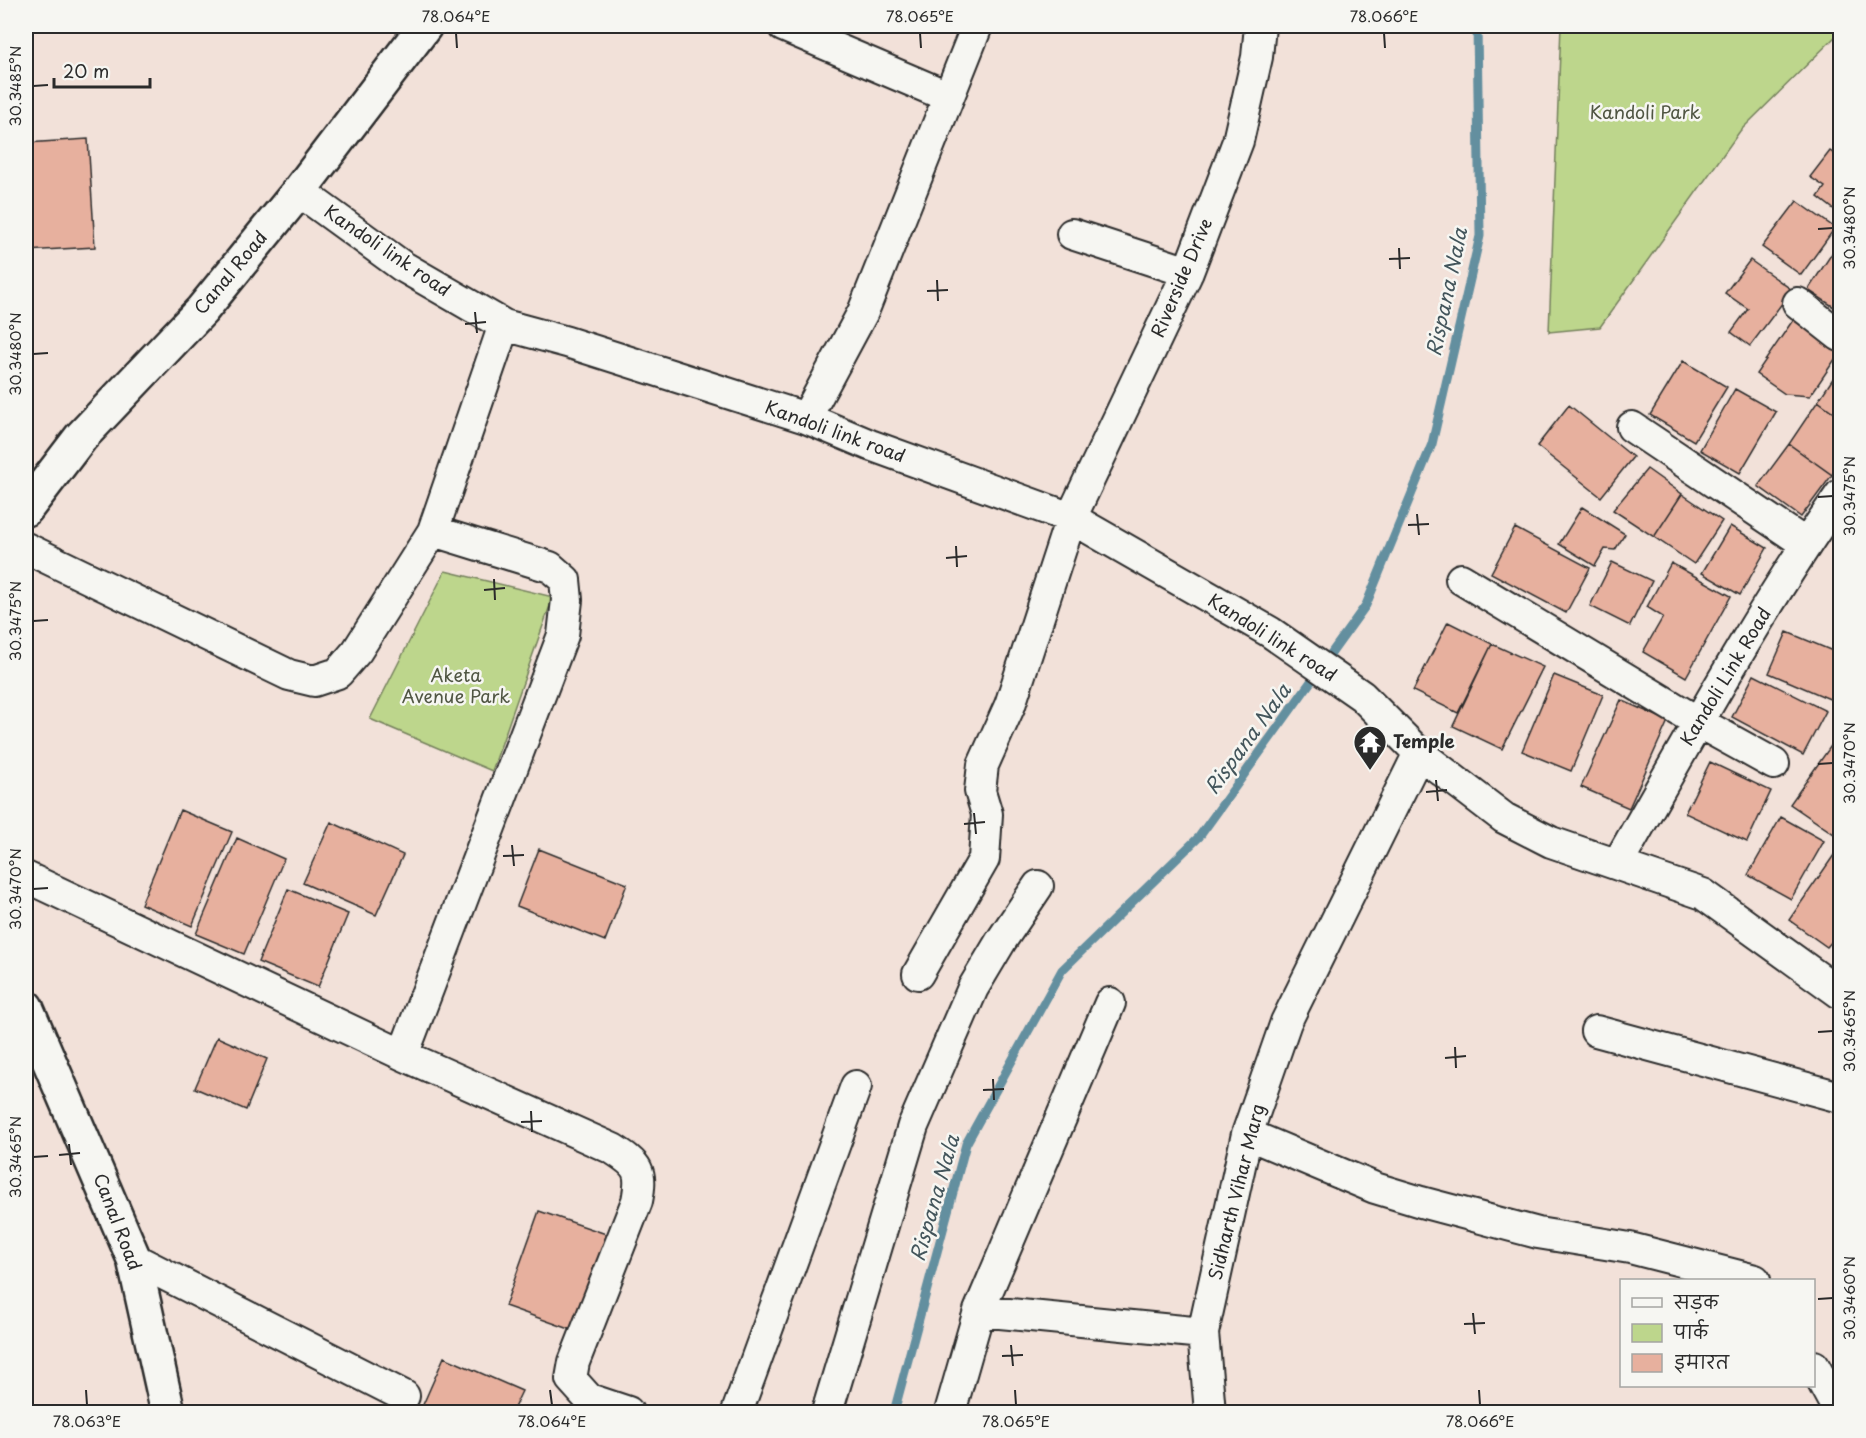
<svg xmlns="http://www.w3.org/2000/svg" width="1866" height="1438" font-family="'Playpen Sans','Playpen Sans Deva',sans-serif">
	<style>
		.green { fill: #bdd68c; stroke: #74805c; stroke-width: 1.5 }
		.lines { fill: none; stroke-linecap: round; stroke-linejoin: round }
		.stream { stroke: #648f9f; stroke-width: 9 }
		.building { fill: #e7b09e; stroke: #2b2b2b; stroke-width: 1.5 }
		.street-casing { stroke: #2b2b2b; stroke-width: 34 }
		.secondary-casing { stroke: #2b2b2b; stroke-width: 38 }
		.street { stroke: #f6f6f2; stroke-width: 30 }
		.secondary { stroke: #f6f6f2; stroke-width: 33 }
		.ticks { fill: none; stroke: #2b2b2b; stroke-width: 2 }
		.labels { text-anchor: middle; stroke-width: 5; stroke-linejoin: round; paint-order: stroke }
		.park-label { font-size: 18px; fill: #505643; stroke: #f6f6f2 }
		.street-label { font-size: 18px; fill: #2b2b2b; stroke: #f6f6f2 }
		.poi-label { font-size: 18px; font-weight: bold; fill: #2b2b2b; stroke: #f6f6f2; text-anchor: start }
		.water-label { font-size: 20px; font-style: italic; fill: #43555b; stroke: #f6f6f2 }
		.neatline { fill: none; stroke: #2b2b2b; stroke-width: 2 }
		.ticks-label { font-size: 15px; text-anchor: middle; fill: #2b2b2b }
	</style>
	<rect width="100%" height="100%" fill="#f2e1d9"/>
	<filter id="ink" filterUnits="userSpaceOnUse"><feTurbulence type="fractalNoise" baseFrequency=".0167" numOctaves="2"/><feDisplacementMap in="SourceGraphic" scale="12" xChannelSelector="R" yChannelSelector="G"/><feConvolveMatrix kernelMatrix="1 2 1 2 8 2 1 2 1" color-interpolation-filters="sRGB"/></filter>
	<g filter="url(#ink)">
		<path class="green" d="M1561 26H1840V32L1740 131 1600 327 1549 332Z
			M445 571 553 597 492 771 370 719Z"/>
		<g class="lines">
			<path class="stream" d="M894 1412 966 1144 1062 970 1199 837 1366 605 1432 444 1480 236 1477 26"/>
		</g>
		<path class="building" d="M88 139 95 247 26 251V143Z
			M1840 149V214L1818 197 1825 187 1810 177 1830 151 1836 155Z
			M1797 201 1835 228 1801 275 1762 247Z
			M1840 241V311L1808 290Z
			M1750 260 1792 290 1750 346 1731 332 1748 309 1725 293Z
			M1793 320 1840 352 1810 396 1785 394 1756 374Z
			M1683 361 1727 387 1694 441 1650 415Z
			M1840 368V417L1818 401Z
			M1735 389 1776 412 1740 473 1700 450Z
			M1818 401 1840 417V463L1832 475 1789 444Z
			M1569 405 1633 457 1601 497 1537 446Z
			M1789 444 1832 475 1801 517 1758 486Z
			M1647 469 1682 494 1654 537 1613 510Z
			M1682 494 1722 521 1694 564 1654 537Z
			M1582 507 1625 534 1615 550 1605 549 1595 566 1559 544Z
			M1730 526 1767 548 1740 595 1702 573Z
			M1515 528 1590 568 1566 613 1491 573Z
			M1612 562 1652 581 1630 626 1590 606Z
			M1671 563 1731 596 1686 677 1643 652 1663 617 1647 607Z
			M1448 622 1492 644 1458 713 1413 691Z
			M1787 632 1840 654V681L1832 700 1769 673Z
			M1492 644 1543 667 1502 749 1453 726Z
			M1554 675 1603 695 1571 771 1522 751Z
			M1754 675 1826 711 1803 755 1732 717Z
			M1621 700 1668 721 1629 808 1581 787Z
			M1840 733V838L1790 804Z
			M1710 762 1771 791 1747 842 1685 813Z
			M180 810 232 832 192 926 141 904Z
			M1781 817 1824 841 1791 899 1748 875Z
			M331 822 403 855 376 915 303 883Z
			M237 838 284 859 244 954 196 934Z
			M539 849 627 884 605 941 517 906Z
			M1834 855 1840 859V932L1827 947 1789 920Z
			M288 889 348 914 318 987 258 962Z
			M217 1037 267 1059 246 1110 195 1088Z
			M539 1211 612 1236 578 1332 505 1306Z
			M444 1357 522 1391 512 1412H435L422 1407Z"/>
		<g class="lines">
			<defs>
				<path id="street" d="M783 26 947 96
					M299 191 402 266 504 325 567 342 806 418 870 445 1071 518 1270 632 1362 696 1419 753 1504 818 1551 842 1703 894 1840 993
					M1072 234 1188 272
					M1798 303 1840 336
					M806 418 863 312 977 26
					M1632 427 1806 544
					M26 548 289 675 314 681 338 673 357 651 433 531 504 325
					M1461 579 1698 722 1774 764
					M1618 863C1689 739 1758 612 1840 495
					M26 877 403 1055 613 1149C638 1165 643 1170 637 1201L574 1362 571 1379 589 1399 628 1412
					M918 974 984 859 987 814 980 791 983 765 1010 705 1071 518 1188 272 1238 141 1257 57 1260 26
					M1596 1031 1840 1097
					M403 1055 563 635 567 600 565 580 550 567 433 531
					M1247 1134 1375 1188 1421 1202 1538 1233 1630 1248 1755 1280
					M134 1259 404 1396
					M979 1311 1203 1333
					M1814 1366 1839 1412
					M737 1412 856 1086
					M827 1412 913 1126 973 988 1001 941 1038 886
					M950 1412 979 1311 1110 1003
					M1210 1412 1203 1333 1247 1134 1286 1022 1419 753"/>
				<path id="secondary" d="M26 509 81 437 202 310 299 191 425 26
					M26 1007 134 1259 168 1412"/>
			</defs>
			<use href="#street" class="street-casing"/>
			<use href="#secondary" class="secondary-casing"/>
			<use href="#street" class="street"/>
			<use href="#secondary" class="secondary"/>
		</g>
	</g>
	<path class="ticks" d="M456 33 457 48M920 33 921 48M1384 33 1385 48M33 86 48 85M1818 229 1833 228M1399 248 1400 269M1389 259 1410 258M937 280 938 301M927 291 948 290M475 312 477 333M465 324 486 322M33 354 48 353M1818 497 1833 496M1417 514 1419 535M1408 525 1429 524M956 546 957 567M946 558 967 556M494 579 495 600M484 590 505 588M33 621 48 620M1818 764 1833 763M1436 780 1438 801M1426 792 1447 790M974 813 976 834M964 824 985 822M512 845 514 866M503 856 524 855M33 889 48 888M1818 1032 1833 1031M1455 1047 1456 1068M1445 1058 1466 1056M993 1079 994 1100M983 1090 1004 1089M531 1111 532 1132M521 1122 542 1121M69 1144 71 1165M59 1155 80 1153M33 1157 48 1156M1818 1299 1833 1298M1473 1313 1475 1334M1464 1324 1485 1323M1011 1345 1013 1366M1002 1356 1023 1355M86 1390 87 1405M550 1390 552 1405M1015 1390 1016 1405M1479 1390 1480 1405"/>
	<defs>
		<symbol id="temple-pin" viewBox="-11 -11 22 30"><path d="M0 17L-7.5 6A9.5 9.5 0 1 1 7.5 6Z" fill="#2b2b2b" stroke="#f6f6f2"/><path d="M0-6L5-2H3V0L6.5 2.5H4V6H1.5V3h-3V6H-4V2.5H-6.5L-3 0V-2H-5Z" fill="#fff"/></symbol>
	</defs>
	<g fill-rule="evenodd">
		<use href="#temple-pin" x="1351" y="723" width="38" height="52"/>
	</g>
	<g class="labels">
		<g class="park-label">
			<text x="1645" y="119">Kandoli Park</text>
			<text x="456" y="682">Aketa<tspan x="456" dy="21">Avenue Park</tspan></text>
		</g>
		<g class="street-label">
			<text transform="translate(387 251) rotate(34)" y="6">Kandoli link road</text>
			<text transform="translate(231 273) rotate(-50)" y="6">Canal Road</text>
			<text transform="translate(1182 278) rotate(-67)" y="6">Riverside Drive</text>
			<text transform="translate(835 432) rotate(20)" y="6">Kandoli link road</text>
			<text transform="translate(1272 638) rotate(32)" y="6">Kandoli link road</text>
			<text transform="translate(1726 677) rotate(-59)" y="6">Kandoli Link Road</text>
			<text transform="translate(1237 1192) rotate(-76)" y="6">Sidharth Vihar Marg</text>
			<text transform="translate(117 1222) rotate(69)" y="6">Canal Road</text>
		</g>
		<g class="poi-label">
			<text x="1393" y="748">Temple</text>
		</g>
		<g class="water-label">
			<text transform="translate(1447 292) rotate(-78)" y="7">Rispana Nala</text>
			<text transform="translate(1248 739) rotate(-54)" y="7">Rispana Nala</text>
			<text transform="translate(935 1198) rotate(-74)" y="7">Rispana Nala</text>
		</g>
	</g>
	<rect width="1866" height="1438" fill="none" stroke="#f6f6f2" stroke-width="66"/>
	<rect x="1620" y="1279" width="195" height="108" fill="#f6f6f2" stroke="#a5a5a2" stroke-width="1.5"/>
	<rect x="1632" y="1298" width="30" height="9" fill="#f6f6f2" stroke="#a5a5a2" stroke-width="1.5"/>
	<text x="1674" y="1309" font-size="18" fill="#2b2b2b">सड़क</text>
	<rect x="1632" y="1324" width="30" height="18" fill="#bdd68c" stroke="#a5a5a2" stroke-width="1.5"/>
	<text x="1674" y="1339" font-size="18" fill="#2b2b2b">पार्क</text>
	<rect x="1632" y="1354" width="30" height="18" fill="#e7b09e" stroke="#a5a5a2" stroke-width="1.5"/>
	<text x="1674" y="1369" font-size="18" fill="#2b2b2b">इमारत</text>
	<path d="M54 78v9h96v-9" fill="none" stroke="#2b2b2b" stroke-width="3"/>
	<text x="63" y="78" font-size="18" fill="#2b2b2b" stroke="#f6f6f2" stroke-width="4.5" paint-order="stroke">20 m</text>
	<rect x="33" y="33" width="1800" height="1372" class="neatline"/>
	<g class="ticks-label">
		<text x="456" y="22">78.064°E</text>
		<text x="920" y="22">78.065°E</text>
		<text x="1384" y="22">78.066°E</text>
		<text transform="translate(16 86) rotate(-90)" y="5">30.3485°N</text>
		<text transform="translate(1850 228) rotate(-90)" y="5">30.3480°N</text>
		<text transform="translate(16 354) rotate(-90)" y="5">30.3480°N</text>
		<text transform="translate(1850 496) rotate(-90)" y="5">30.3475°N</text>
		<text transform="translate(16 621) rotate(-90)" y="5">30.3475°N</text>
		<text transform="translate(1850 763) rotate(-90)" y="5">30.3470°N</text>
		<text transform="translate(16 889) rotate(-90)" y="5">30.3470°N</text>
		<text transform="translate(1850 1031) rotate(-90)" y="5">30.3465°N</text>
		<text transform="translate(16 1157) rotate(-90)" y="5">30.3465°N</text>
		<text transform="translate(1850 1298) rotate(-90)" y="5">30.3460°N</text>
		<text x="87" y="1427">78.063°E</text>
		<text x="552" y="1427">78.064°E</text>
		<text x="1016" y="1427">78.065°E</text>
		<text x="1480" y="1427">78.066°E</text>
	</g>
</svg>
